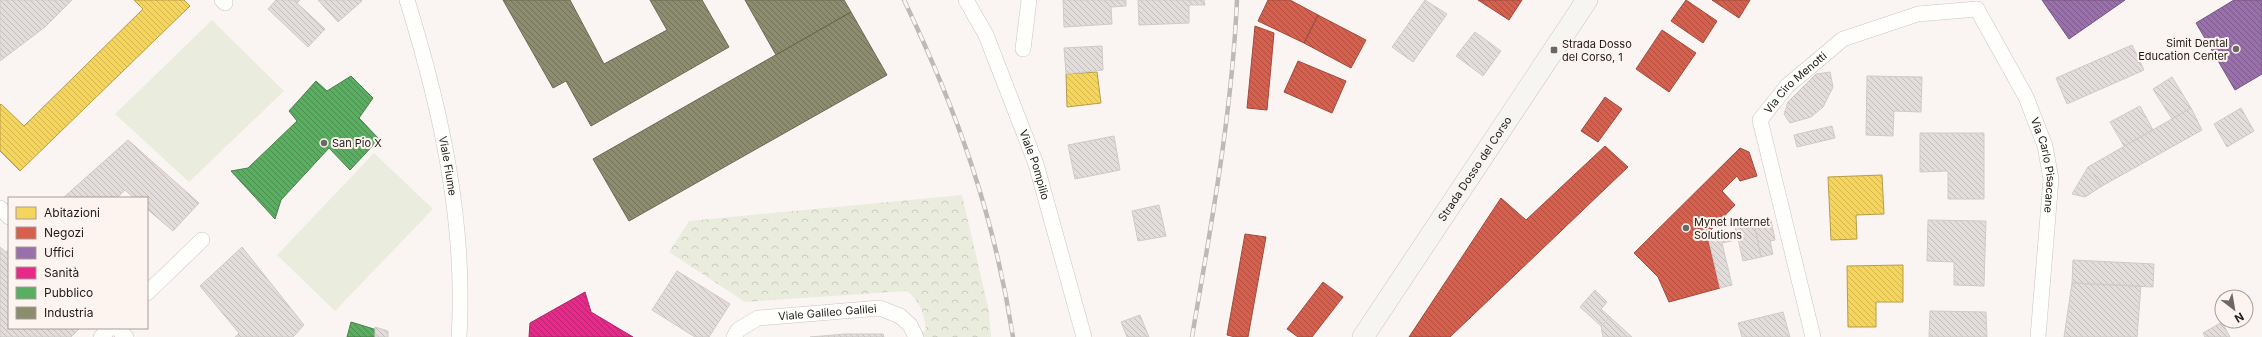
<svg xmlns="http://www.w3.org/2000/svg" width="2262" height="337" font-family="Inter,sans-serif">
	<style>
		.park { fill: url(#park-crowns) }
		.garden { fill: #eaeddd }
		.homes { fill: url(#homes-back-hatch); stroke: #b69e48 }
		.shops { fill: url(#shops-back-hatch); stroke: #a04c3d }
		.offices { fill: url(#offices-back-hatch); stroke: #75577f }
		.health { fill: url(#health-back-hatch); stroke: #ac2568 }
		.public { fill: url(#public-back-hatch); stroke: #49824b }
		.industry { fill: url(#industry-back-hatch); stroke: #6c6a54 }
		.building { fill: url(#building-back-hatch); stroke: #d0cbc8 }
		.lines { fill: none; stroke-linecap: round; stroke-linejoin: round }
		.minor-casing { stroke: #cac5c2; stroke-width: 16 }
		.secondary-casing { stroke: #cac5c2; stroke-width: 22 }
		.minor { stroke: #fefefd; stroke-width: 15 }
		.secondary { stroke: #f7f5f1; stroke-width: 21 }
		.rail-casing { stroke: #bbbab8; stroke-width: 4.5 }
		.rail { stroke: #fdf4ef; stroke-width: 3; stroke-dasharray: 9; stroke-linecap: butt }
		.poi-dot { fill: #6d6865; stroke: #fdf4ef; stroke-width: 1.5 }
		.labels { text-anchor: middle; stroke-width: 4; stroke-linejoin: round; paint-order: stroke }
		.poi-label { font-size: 11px; fill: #211c19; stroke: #fdf4ef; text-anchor: start }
		.street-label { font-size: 11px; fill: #211c19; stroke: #fdf4ef }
	</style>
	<defs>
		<pattern id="park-crowns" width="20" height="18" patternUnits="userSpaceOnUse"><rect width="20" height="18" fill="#eaeddd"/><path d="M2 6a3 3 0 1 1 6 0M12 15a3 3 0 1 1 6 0" fill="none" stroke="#c8cbbd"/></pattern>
		<pattern id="homes-back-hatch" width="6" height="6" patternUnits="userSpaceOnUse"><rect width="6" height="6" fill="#f6d55c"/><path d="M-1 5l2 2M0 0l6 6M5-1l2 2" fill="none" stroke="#d3b64f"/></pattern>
		<pattern id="shops-back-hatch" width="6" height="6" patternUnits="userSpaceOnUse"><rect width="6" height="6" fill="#d6604d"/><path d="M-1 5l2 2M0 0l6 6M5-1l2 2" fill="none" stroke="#ad4e3f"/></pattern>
		<pattern id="offices-back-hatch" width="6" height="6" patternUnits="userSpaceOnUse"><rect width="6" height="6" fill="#9970ab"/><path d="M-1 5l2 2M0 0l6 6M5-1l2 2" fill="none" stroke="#7c5b8a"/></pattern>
		<pattern id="health-back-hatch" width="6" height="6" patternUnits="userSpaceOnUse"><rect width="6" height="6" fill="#e7298a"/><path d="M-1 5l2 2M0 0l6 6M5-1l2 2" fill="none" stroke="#bb2270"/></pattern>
		<pattern id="public-back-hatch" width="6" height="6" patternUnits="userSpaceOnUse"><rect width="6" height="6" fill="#5aae61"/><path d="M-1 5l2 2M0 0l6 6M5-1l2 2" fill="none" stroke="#4a8d4f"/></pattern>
		<pattern id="industry-back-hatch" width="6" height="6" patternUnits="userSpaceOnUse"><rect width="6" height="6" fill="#8c8c6e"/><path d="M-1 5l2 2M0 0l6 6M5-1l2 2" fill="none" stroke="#72725a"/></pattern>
		<pattern id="building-back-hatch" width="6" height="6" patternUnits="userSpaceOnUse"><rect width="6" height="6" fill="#e2ddda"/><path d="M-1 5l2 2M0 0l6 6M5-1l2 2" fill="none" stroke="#c2bdba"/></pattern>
	</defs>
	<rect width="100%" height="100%" fill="#faf5f2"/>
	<path class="park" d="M962 195 989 311 991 337H920L926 329C924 312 920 302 907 291L745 302 669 252 689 221Z"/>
	<path class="garden" d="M212 20 284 91 189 182 115 114Z
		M374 153 433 209 335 311 277 255Z"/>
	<path class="homes" d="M134 0H184L190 6 20 171 0 151V105L1 104 24 126 143 9Z
		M1097 72 1101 103 1067 107 1066 74Z
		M1882 175 1884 214 1856 215 1857 239 1831 240 1828 177Z
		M1903 265V302H1876V327H1848L1847 266Z"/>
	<path class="shops" d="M1268 0H1290L1318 15 1304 43 1258 21Z
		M1478 0H1522L1509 20Z
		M1686 0 1717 21 1703 43 1671 21Z
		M1712 0H1750L1739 18Z
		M1318 15 1366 40 1351 68 1304 43Z
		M1255 26 1274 33 1267 110 1247 108Z
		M1662 30 1696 53 1669 92 1636 69Z
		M1298 61 1346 81 1332 113 1284 92Z
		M1605 97 1622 109 1598 142 1581 131Z
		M1605 146 1628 167 1450 337H1409L1501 198 1526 220Z
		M1740 148 1749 152 1757 176 1740 181 1737 176 1722 191 1735 205 1707 234 1720 288 1669 302 1658 277 1634 253Z
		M1245 234 1266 237 1248 337H1235L1227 335Z
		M1323 282 1343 297 1312 337H1298L1287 329Z"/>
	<path class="offices" d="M2042 0H2125L2069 39Z
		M2234 0H2262V74L2235 90 2196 23Z"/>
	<path class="health" d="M585 292 591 312 633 337H529L530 323Z"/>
	<path class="public" d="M351 76 373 98 359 118 379 139 350 170 329 148 281 200 275 219 231 171 248 168 297 121 289 111 316 81 327 91Z
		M351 322 377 330 375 337H347Z"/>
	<path class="industry" d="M503 0H570L604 64 667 30 650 0H702L729 47 591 126 566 81 553 88Z
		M745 0H844L851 12 776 55Z
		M851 12 887 75 629 221 593 159Z"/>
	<path class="building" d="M0 0H72L45 27 0 61Z
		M276 0H300L297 3 325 29 308 47 268 9Z
		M318 0H361L362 1 338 22Z
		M1063 0H1126V6L1111 7 1112 24 1064 27Z
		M1138 0H1204L1205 5H1189V23L1139 25Z
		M1425 0 1447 14 1413 62 1392 47Z
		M1475 32 1501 51 1483 76 1456 56Z
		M2132 45 2144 70 2067 104 2056 78Z
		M1102 46 1103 70 1066 74 1064 48Z
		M1830 72 1833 87 1823 107 1811 117 1790 123 1784 114 1788 102 1816 74Z
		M1867 76 1922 77 1921 112 1894 111 1893 136 1866 135Z
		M2172 77 2191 108 2172 119 2153 89Z
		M2140 106 2153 130 2124 146 2110 122Z
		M2191 108 2202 130 2102 186 2088 167Z
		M2241 108 2254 131 2227 147 2214 124Z
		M1832 126 1835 138 1797 147 1794 135Z
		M1920 133H1984V199H1948V171L1920 172Z
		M1114 136 1120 170 1075 179 1068 145Z
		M128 140 199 203 173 231 147 209V198H134L125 190 117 198H63Z
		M2088 167 2102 186 2085 197 2072 194Z
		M1159 205 1166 236 1138 241 1132 211Z
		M1771 220 1775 240 1770 241 1773 254 1761 257 1754 223Z
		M1928 220 1986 221 1984 286 1954 285V262L1927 261Z
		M1754 222 1761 257 1743 261 1735 226Z
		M1733 231 1736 240 1722 243 1732 285 1720 288 1708 237Z
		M0 247 6 252 9 249V328H80L71 337H0Z
		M242 247 304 325 293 337H235L239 333 200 286Z
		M2073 260 2154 264 2153 287 2072 283Z
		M677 271 730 304 709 337H695L652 310Z
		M2072 283 2141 286 2137 337H2064Z
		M1595 290 1607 302 1601 309 1610 317 1601 326 1580 307Z
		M1930 311 1986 312 1987 337H1929Z
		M1783 312 1790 337H1742L1738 323Z
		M1140 315 1149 337H1127L1121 322Z
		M1610 317 1632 337H1603L1601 326Z
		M2222 322 2230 337H2205L2203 333Z
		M375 327 388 331V337H375Z
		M845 334H883L884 337H810Z"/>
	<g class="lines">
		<defs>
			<g id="minor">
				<path d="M222 0 225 3"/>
				<path id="s1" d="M407 0C441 109 466 223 459 337"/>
				<path id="s2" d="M966 0 986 35 1036 164 1084 337"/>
				<path id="s3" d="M1977 9 2026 97 2045 146 2051 179 2038 337"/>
				<path d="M1023 49 1029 0"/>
				<path d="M0 208 9 217"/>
				<path d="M147 293 202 240"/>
				<path d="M117 328 126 337"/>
				<path d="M101 337 110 328"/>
				<path id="s4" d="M734 337 738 330 758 318 880 308 900 316 910 325 916 337"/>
				<path id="s5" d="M1813 337 1760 120 1787 86 1843 39 1918 14 1977 9"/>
			</g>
			<g id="secondary">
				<path id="s6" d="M1363 337 1587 0"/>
			</g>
		</defs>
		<use href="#minor" class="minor-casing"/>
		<use href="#secondary" class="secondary-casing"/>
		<use href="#minor" class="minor"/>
		<use href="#secondary" class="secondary"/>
		<defs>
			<path id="rail" d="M904 0C957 111 994 214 1013 337
				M1192 337C1211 226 1232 113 1237 0"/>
		</defs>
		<use href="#rail" class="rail-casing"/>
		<use href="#rail" class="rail"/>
	</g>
	<g class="poi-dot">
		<circle cx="2236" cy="49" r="4"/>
		<rect x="1550" y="46" width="8" height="8" rx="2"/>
		<circle cx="324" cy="143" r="4"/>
		<circle cx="1686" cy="228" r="4"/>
	</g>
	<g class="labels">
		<g class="poi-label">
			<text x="2228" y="47" text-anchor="end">Simit Dental<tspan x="2228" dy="13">Education Center</tspan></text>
			<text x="1562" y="48">Strada Dosso<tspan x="1562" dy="13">del Corso, 1</tspan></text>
			<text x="332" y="147">San Pio X</text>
			<text x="1694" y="226">Mynet Internet<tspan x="1694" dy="13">Solutions</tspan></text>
		</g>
		<g class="street-label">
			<text dy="4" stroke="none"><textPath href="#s5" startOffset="275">Via Ciro Menotti</textPath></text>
			<text dy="4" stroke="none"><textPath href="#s2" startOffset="179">Viale Pompilio</textPath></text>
			<text dy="4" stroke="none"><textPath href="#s1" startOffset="171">Viale Fiume</textPath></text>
			<text dy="4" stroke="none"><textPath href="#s3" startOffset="172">Via Carlo Pisacane</textPath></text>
			<text dy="4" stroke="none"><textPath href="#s6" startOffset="202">Strada Dosso del Corso</textPath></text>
			<text dy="4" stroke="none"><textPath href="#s4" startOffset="101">Viale Galileo Galilei</textPath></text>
		</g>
	</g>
	<rect x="8" y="197" width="140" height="132" fill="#fdf4ef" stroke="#a59e99"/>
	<rect x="16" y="207" width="20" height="12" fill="#f6d55c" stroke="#a59e99"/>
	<text x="44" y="217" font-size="12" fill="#211c19">Abitazioni</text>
	<rect x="16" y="227" width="20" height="12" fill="#d6604d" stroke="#a59e99"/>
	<text x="44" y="237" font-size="12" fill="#211c19">Negozi</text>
	<rect x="16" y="247" width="20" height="12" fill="#9970ab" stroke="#a59e99"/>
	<text x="44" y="257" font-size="12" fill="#211c19">Uffici</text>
	<rect x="16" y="267" width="20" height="12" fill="#e7298a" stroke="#a59e99"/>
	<text x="44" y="277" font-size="12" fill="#211c19">Sanità</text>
	<rect x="16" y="287" width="20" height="12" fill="#5aae61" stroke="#a59e99"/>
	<text x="44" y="297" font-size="12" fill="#211c19">Pubblico</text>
	<rect x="16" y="307" width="20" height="12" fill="#8c8c6e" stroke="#a59e99"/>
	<text x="44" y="317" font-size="12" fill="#211c19">Industria</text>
	<g transform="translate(2234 309) rotate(149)"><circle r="19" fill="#fdf4ef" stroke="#a59e99"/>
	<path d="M0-3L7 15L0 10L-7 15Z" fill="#6d6865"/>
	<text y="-6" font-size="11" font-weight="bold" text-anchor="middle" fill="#211c19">N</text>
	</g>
</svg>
